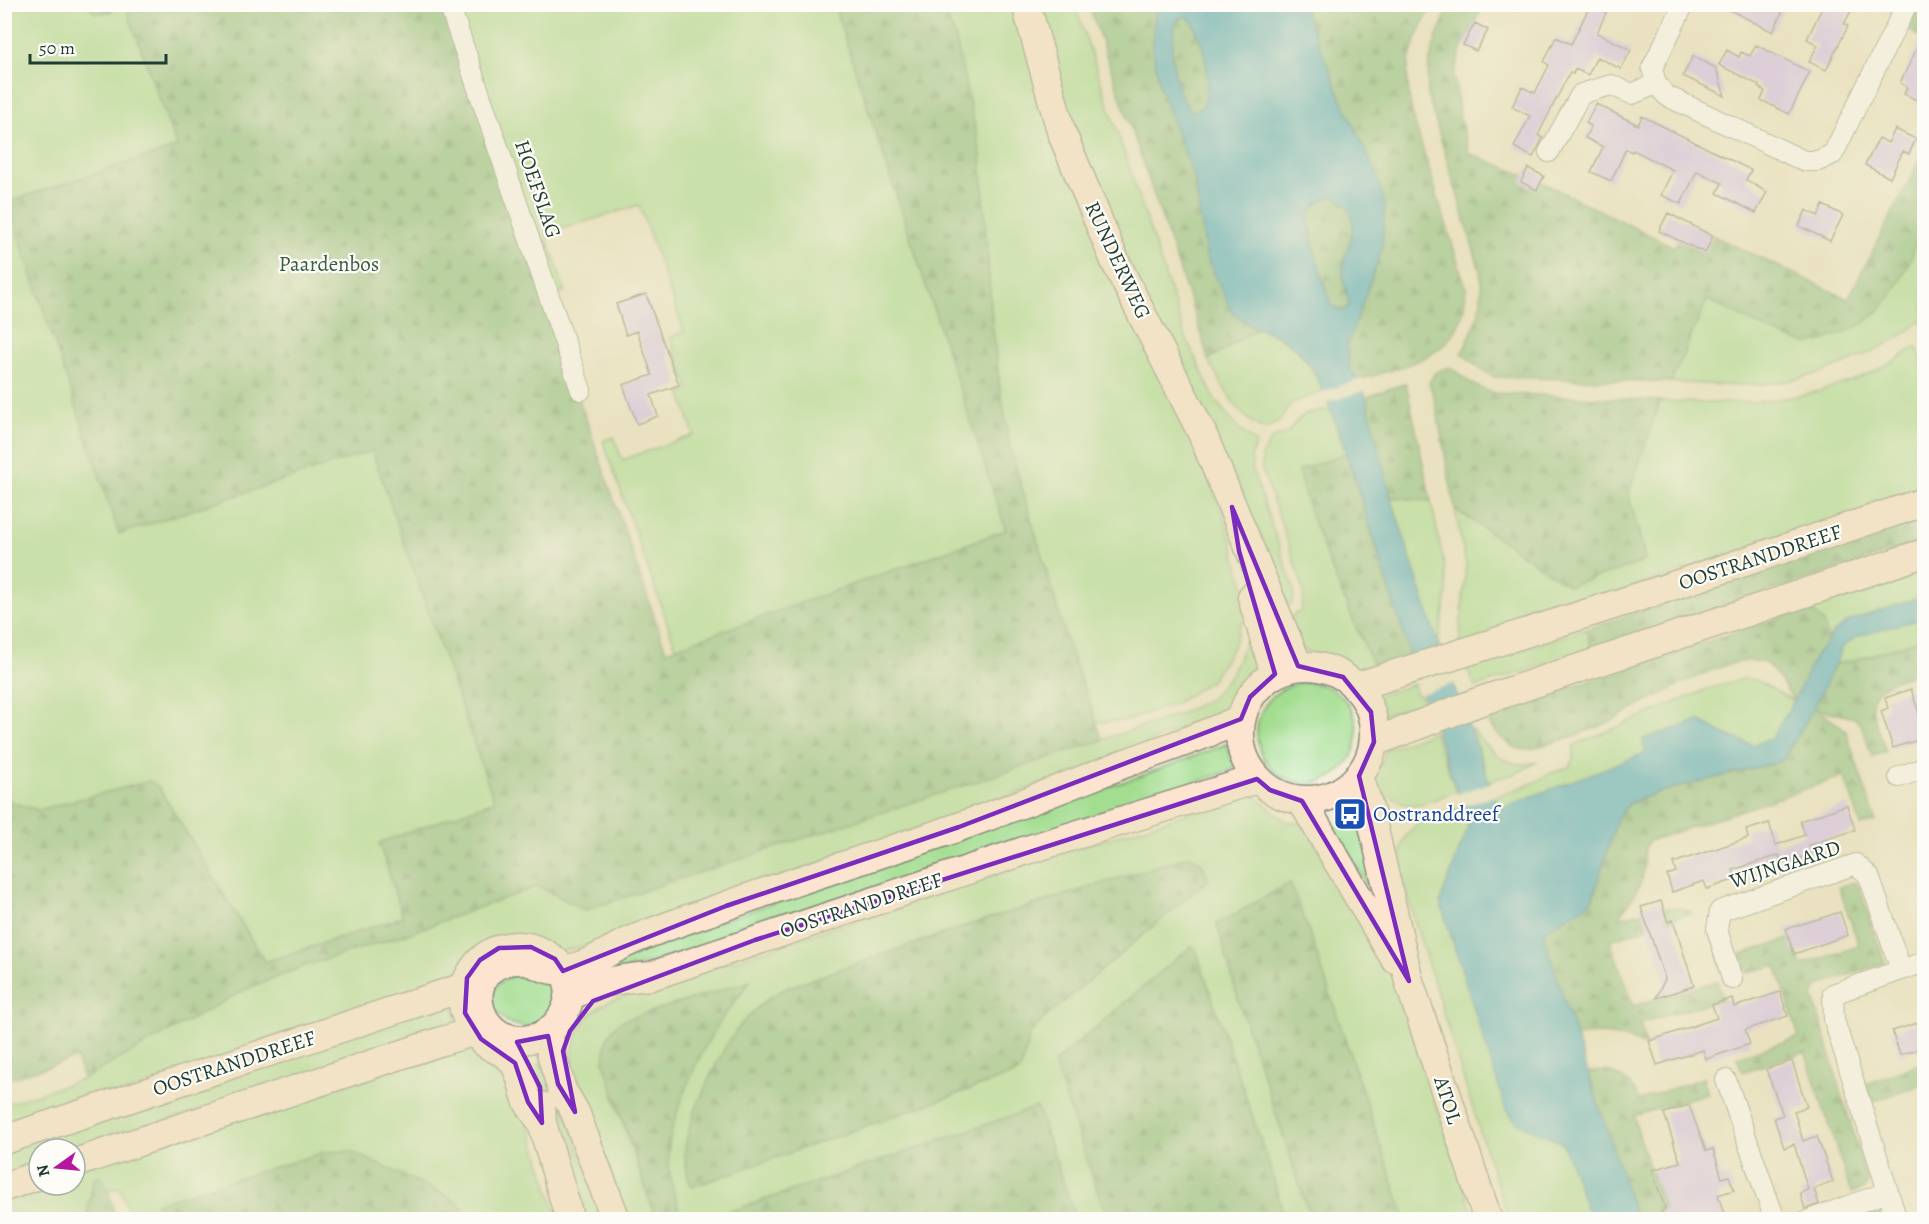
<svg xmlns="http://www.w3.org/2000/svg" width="1929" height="1224" font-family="Alegreya,serif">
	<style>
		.green { fill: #a3dd90; stroke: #618d62; stroke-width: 1.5; fill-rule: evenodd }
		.forest { fill: url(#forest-firs); stroke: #507c57; stroke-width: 1.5 }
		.water { fill: #43a7c3; stroke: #31727c; stroke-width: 1.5; fill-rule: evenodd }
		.pier { fill: #eae1c0 }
		.building { fill: #ceb5f4 }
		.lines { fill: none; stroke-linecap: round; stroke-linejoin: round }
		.street-casing { stroke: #848f7a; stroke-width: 22 }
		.secondary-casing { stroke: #848f7a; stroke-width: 31 }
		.street { stroke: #fff; stroke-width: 20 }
		.secondary { stroke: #fde4d1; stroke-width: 28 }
		.marked { fill: none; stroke: #7b2cbf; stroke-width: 4.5; stroke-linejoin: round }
		.labels { text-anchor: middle; stroke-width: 4.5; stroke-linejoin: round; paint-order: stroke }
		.street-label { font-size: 21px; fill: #1f3d34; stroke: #fdfcf7 }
		.park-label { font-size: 21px; fill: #395d46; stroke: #fdfcf7 }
		.transit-label { font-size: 21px; fill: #164399; stroke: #fdfcf7; text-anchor: start }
	</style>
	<defs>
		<pattern id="forest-firs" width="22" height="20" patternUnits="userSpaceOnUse" patternTransform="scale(1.5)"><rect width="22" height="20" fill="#82bc7a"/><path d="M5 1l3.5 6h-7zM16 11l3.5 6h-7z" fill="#6a9a65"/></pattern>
	</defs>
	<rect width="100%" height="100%" fill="#fdfcf7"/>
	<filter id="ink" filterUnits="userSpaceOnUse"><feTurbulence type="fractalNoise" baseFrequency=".0167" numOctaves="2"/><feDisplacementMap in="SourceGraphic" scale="12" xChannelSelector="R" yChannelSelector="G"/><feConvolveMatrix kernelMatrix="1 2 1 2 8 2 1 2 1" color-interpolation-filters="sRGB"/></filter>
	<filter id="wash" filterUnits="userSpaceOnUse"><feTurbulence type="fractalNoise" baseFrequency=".008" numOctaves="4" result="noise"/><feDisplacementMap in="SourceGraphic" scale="24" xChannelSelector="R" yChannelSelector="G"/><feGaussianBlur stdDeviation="1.35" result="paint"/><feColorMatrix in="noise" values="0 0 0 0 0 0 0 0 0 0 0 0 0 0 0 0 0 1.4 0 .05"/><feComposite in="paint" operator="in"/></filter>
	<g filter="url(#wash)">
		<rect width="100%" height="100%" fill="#eae1c0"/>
		<path class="green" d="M461 4 834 5 1006 530 676 648 603 441 614 437 622 460 694 435 681 394 689 390 670 338 684 331 639 205 546 234 565 291 554 295 455 6Z
			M4 5H87L95 13 110 12 117 5H125L177 147 119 534 372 451 495 801 379 843 403 917 265 962 158 786 150 781 38 810 5 800Z
			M942 5H1019L1165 374 1225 518 1253 618 1241 623 1232 649 1211 681 1176 703 1125 721 1097 722 1069 648 1011 451 1000 388 992 324 981 155 955 37Z
			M1036 5H1075L1186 338 1215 400 1237 427 1256 443 1251 457 1253 472 1293 586C1294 594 1295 600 1289 606L1134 276 1079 145Z
			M1922 215 1924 216V318C1889 349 1820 378 1773 383 1740 387 1704 384 1671 382L1707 300 1784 336 1878 311C1900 283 1919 251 1922 215Z
			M1258 328C1295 342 1307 356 1323 391L1290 404 1279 422 1265 429C1237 419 1223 384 1208 360Z
			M1917 346 1924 369V490L1459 645 1466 565 1455 509 1569 586 1646 561 1629 496 1631 486 1660 401C1741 406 1808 404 1881 368 1894 362 1905 354 1917 346Z
			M1330 410 1346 453 1298 471C1317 541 1347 606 1376 672L1360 674 1339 661 1311 654 1300 647 1284 620 1301 611 1304 595 1300 577 1262 469V456L1271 439 1288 433C1301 412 1308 411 1330 410Z
			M1391 497 1431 501 1445 569 1447 593 1438 644Z
			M1924 568V638L1859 659 1835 664 1808 608Z
			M1586 629 1592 649 1476 687 1466 667Z
			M1250 634 1263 659 1258 670 1243 685 1230 708 1094 766 617 935 577 948 462 973 5 1135 4 1105 83 1079 246 989 304 966 410 933 538 886 585 910 1180 714 1210 699 1230 676Z
			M1743 679 1756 680 1794 701 1772 738 1753 745 1722 733 1701 721 1646 753 1499 809 1495 797 1536 782 1546 775 1570 767 1574 757V745L1708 689Z
			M1257 733a50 50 0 1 1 100 0a50 50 0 1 1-100 0Z
			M1414 684 1415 694 1421 696 1424 703 1384 715 1378 696Z
			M1472 729C1483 743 1499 762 1518 764 1524 765 1531 763 1537 762L1517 773 1489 781Z
			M1434 732 1456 791C1441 796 1421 808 1405 804 1395 801 1389 794 1379 793L1372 779 1383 760 1385 750Z
			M1227 744 1235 769 764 929 581 983 640 951 681 935 1061 802 1138 777Z
			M1252 793 1285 821 1305 824 1391 972 1475 1219H1405L1312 940 1290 883 1217 924 1241 1009 1311 1219H1284L1272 1174 1195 948 1190 947 1054 1063 1107 1219H1076L1037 1108 708 1219H682C676 1201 669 1180 668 1161 667 1125 693 1064 711 1034 722 1016 739 1000 749 982L613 1095 656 1219H625L574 1070C569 1040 581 1016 608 1002L1011 869ZM1190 856 1209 879 1045 1018 1031 1033 1021 1068 1017 1073 692 1187C683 1169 686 1148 690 1129L786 988 969 925Z
			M1462 807 1468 827 1440 902 1517 1123 1563 1143 1590 1219H1509C1481 1139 1457 1057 1432 976 1423 948 1397 875 1402 848 1407 820 1439 814 1462 807Z
			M1363 816 1386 914 1333 829Z
			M520 974 541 983 554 985C556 997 553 1006 545 1015 517 1051 457 989 520 974Z
			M452 999 458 1030 75 1149H39V1170L5 1181 4 1146Z
			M472 1045 514 1076 558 1219H531L529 1215 511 1220 409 1219 464 1209 156 1203 162 1219H131L120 1187 108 1190 101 1176 94 1177 86 1219H5L4 1193 39 1185H75V1169Z
			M547 1061 604 1219H581L568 1166 537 1065Z"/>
		<path class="forest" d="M87 5H117L110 12 95 13Z
			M125 5H461L445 10 666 651 1006 530 834 5H942L955 37 981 155 992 324 1000 388 1011 451 1069 648 1103 740 585 910 538 886 410 933 304 966 246 989 83 1079 76 1058 5 1080 4 800 38 810 150 781 158 786 265 962 403 917 379 843 494 801 372 451 119 534 7 202 177 147Z
			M1089 5H1156L1152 44 1160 88 1194 178 1207 258 1252 326 1258 328 1208 360 1201 333Z
			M1302 5H1432C1424 23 1413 42 1409 62 1405 82 1410 104 1415 124L1466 288C1465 304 1463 320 1454 333 1438 360 1388 371 1359 380L1350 370 1347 346 1357 315 1377 176 1343 102Z
			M1451 5H1484L1461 49 1454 75 1460 118 1469 153 1541 182 1674 247 1686 228 1692 226 1848 299 1924 152V216L1922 215C1919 250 1895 302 1865 322 1856 328 1846 333 1835 336 1828 339 1817 343 1809 343 1787 343 1729 310 1707 300L1671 382 1494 377 1480 369 1462 353C1477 322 1485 307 1480 271L1428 96C1425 64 1436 33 1451 5Z
			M1917 6 1924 10V39L1907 29Z
			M1189 17C1205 42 1213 77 1203 106L1193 112C1173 100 1166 36 1179 18Z
			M1336 195C1370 221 1343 243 1343 273 1343 284 1348 295 1349 306L1344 310 1331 306C1326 287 1305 230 1310 214 1314 203 1325 198 1336 195Z
			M1450 367C1465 379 1477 389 1496 393L1660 401 1631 486 1629 496 1646 561 1569 586 1455 509 1435 401 1429 383 1435 372Z
			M1406 383 1431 501 1391 497 1366 397Z
			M1346 453 1412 661 1376 672C1347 606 1317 541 1298 471Z
			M1924 518V541L1592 649 1586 629Z
			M1808 608 1823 621 1829 641 1816 655 1794 701C1788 692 1775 669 1766 664 1736 646 1640 707 1609 722 1585 734 1557 741 1531 749 1527 749 1524 750 1520 749 1508 747 1489 727 1483 716Z
			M1924 638V670C1908 676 1871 683 1872 706 1873 718 1882 739 1886 752L1872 756 1863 729 1855 718 1816 709 1845 729 1876 821 1861 825 1844 776 1649 841C1642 849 1645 863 1643 873 1640 891 1628 903 1618 918 1637 914 1676 900 1692 913L1610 940 1633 1006 1717 981 1723 999 1640 1023 1646 1046C1618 1034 1606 1032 1576 1036L1545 941 1544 931 1585 907 1592 900 1618 817 1630 803 1656 793 1782 761 1814 708 1835 664 1859 659Z
			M1190 856 1201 862 1209 879 1045 1018 1031 1033 1021 1068 1017 1073 692 1187C687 1178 685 1162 685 1151 686 1121 723 1044 743 1022 756 1007 769 997 786 988L969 925Z
			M1290 883 1312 940 1405 1219H1311L1241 1009 1217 924Z
			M1851 883H1856L1860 888 1885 963 1822 984 1816 988 1813 996 1868 1183 1863 1189 1851 1193 1805 1052 1742 1072 1737 1057 1799 1037 1776 965 1747 973 1741 954 1792 938 1801 965 1859 946 1839 887Z
			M1190 947 1195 948 1272 1174 1284 1219H1107L1054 1063Z
			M750 981C717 1022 698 1054 680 1104 676 1117 671 1130 669 1143 666 1168 674 1196 682 1219H656L604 1063C605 1043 605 1035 621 1021Z
			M1924 1062V1084L1871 1102 1866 1084Z
			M1607 1071C1622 1077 1634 1084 1639 1100L1703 1078 1708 1093 1634 1116 1643 1149 1668 1219H1636L1588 1072Z
			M1037 1107 1076 1219H708Z
			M350 1151 448 1196 465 1209 409 1220H162L156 1203 324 1152Z
			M101 1176 108 1190 116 1219H86L94 1177Z
			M1879 1210 1882 1219H1855V1218Z"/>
		<path class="water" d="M1156 5H1302L1343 102 1377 176 1385 206 1382 249 1347 346 1350 370 1359 380 1366 397 1391 497 1431 623 1499 809 1645 753 1643 739 1697 721H1701L1722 733 1753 745 1772 738 1794 701 1816 655 1823 648 1833 633 1849 621 1924 596V618L1859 636 1843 647 1814 708 1782 761 1656 793 1630 803 1618 817 1592 900 1585 907 1544 931 1545 941 1636 1219H1590L1563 1143 1517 1123 1506 1110 1440 902 1468 827 1464 812 1412 661 1352 469 1336 424 1313 368 1297 349 1279 336 1252 326 1232 312 1207 258 1194 178 1160 88 1152 44ZM1189 17C1205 42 1213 77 1203 106L1193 112C1173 100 1166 36 1179 18ZM1335 196C1370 220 1343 243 1343 273 1343 284 1348 295 1349 306L1344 310H1338L1331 306C1326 287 1305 230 1310 214 1314 203 1325 198 1335 196Z"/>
		<path class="pier" d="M1362 379 1366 390 1324 403 1320 393Z
			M1443 650 1455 683 1421 694 1410 660Z
			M1493 782 1497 795 1459 807 1455 795Z"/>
		<g id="blocks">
			<path class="building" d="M1591 4H1610L1597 33 1631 50 1621 69 1597 57 1588 75 1575 69 1573 74 1570 72 1538 135 1543 138 1533 157 1514 147 1530 116 1512 107 1522 87 1535 93 1549 65 1544 62 1556 37 1571 44Z
				M1718 4H1786L1773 32Z
				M1824 4H1855L1844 24 1848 26 1826 70 1809 62 1818 45 1807 39Z
				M1475 23 1488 30 1476 51 1463 45Z
				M1924 34V104L1904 94 1907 87 1900 83Z
				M1756 45 1810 72 1789 114 1761 100 1765 91 1758 87 1759 85 1719 65 1727 50 1739 57 1741 52 1750 56Z
				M1693 56 1716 68 1725 96 1683 76Z
				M1596 104 1638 125 1642 116 1751 170 1746 180 1767 192 1756 213 1717 193 1722 183 1697 171 1681 204 1661 195 1673 170 1633 150 1632 152 1626 149 1611 181 1591 172 1603 147 1585 138 1591 126 1586 123Z
				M1895 129 1916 139 1909 154 1903 151 1890 178 1865 165 1879 138 1888 143Z
				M1528 168 1544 176 1537 190 1521 182Z
				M1823 205 1843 215 1830 241 1799 226 1806 210 1818 216Z
				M1668 213 1713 236 1705 253 1659 231Z
				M646 294 679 385 651 395 658 416 637 424 623 385 652 375 637 331 626 335 616 304Z
				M1911 689 1924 729V738L1893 748 1881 711 1888 708 1885 698Z
				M1847 805 1855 830 1809 845 1812 854 1782 864 1779 855 1733 870 1736 879 1707 889 1704 881 1672 892 1667 875 1676 872 1673 863 1748 838 1746 830 1769 823 1776 845 1805 835 1800 821Z
				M1661 901 1668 922 1673 920 1694 986 1656 998 1665 979 1641 907Z
				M1840 912 1848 935 1794 954 1786 929Z
				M1780 992 1788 1016 1745 1030 1750 1044 1706 1059 1703 1050 1657 1065 1649 1041 1717 1018 1712 1005 1732 998 1734 1007Z
				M1924 1021V1047L1900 1055 1892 1031Z
				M1792 1061 1807 1107 1794 1111 1803 1141 1817 1136 1833 1182 1814 1189 1819 1204 1805 1209 1800 1193 1808 1190 1794 1144 1784 1148 1774 1118 1783 1115 1766 1069Z
				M1689 1105 1706 1151 1713 1149 1722 1178 1729 1176 1734 1190 1718 1195 1726 1220H1655L1665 1208 1652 1170 1680 1162 1664 1113Z"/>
		</g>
	</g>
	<g filter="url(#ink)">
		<use href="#blocks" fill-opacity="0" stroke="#848f7a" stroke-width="1.5"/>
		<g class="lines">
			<defs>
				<path id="street" d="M449 4 581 390
					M1684 4 1652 68 1656 84 1667 96 1804 161H1818L1833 154 1907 4
					M1549 152 1581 94 1611 85 1632 94 1656 84
					M1899 777 1924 768
					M1732 979 1717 929 1720 911 1856 864 1869 876 1901 970
					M1726 1080 1775 1220
					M1809 1220 1888 1192
					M1897 1220 1834 1020 1833 994 1924 962"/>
				<path id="secondary" d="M1026 4 1061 131 1115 261 1202 433 1298 666
					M1252 597 1275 674
					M1240 733a67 67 0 1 1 134 0a67 67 0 1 1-134 0Z
					M1355 687 1645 595 1924 502
					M1374 742 1478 702 1924 553
					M1359 776 1369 808 1409 981 1488 1220
					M1302 801 1395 959
					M568 997C599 982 617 979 651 976L1024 851 1257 779
					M549 1031 551 1053 562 1090 575 1112 616 1220
					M541 1106 542 1123 570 1220
					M542 1123C538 1116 532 1109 528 1102 522 1088 522 1071 512 1060 506 1053 497 1050 490 1046 477 1038 468 1024 464 1010 461 997 464 984 471 973 507 914 597 963 561 1018 554 1029 542 1038 529 1039 472 1048 457 963 517 960 531 959 541 969 554 970 581 971 603 954 626 943 657 929 691 918 723 907 800 879 879 855 956 828 1013 808 1070 785 1126 763 1164 749 1204 736 1241 719
					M4 1140 464 987
					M75 1163 442 1041 489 1027
					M4 1187 39 1175"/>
			</defs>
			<use href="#street" class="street-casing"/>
			<use href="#secondary" class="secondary-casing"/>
			<use href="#street" class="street"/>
			<use href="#secondary" class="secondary"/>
		</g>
	</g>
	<path d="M0 0H1929V1224H0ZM1232 507 1298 666 1343 677 1371 712 1374 742 1359 776 1409 981 1302 801 1270 790 1257 779 755 940 593 1001 570 1031 563 1051 575 1112 558 1084 548 1036 517 1042 540 1087 542 1123 528 1102 515 1063 481 1039 465 1013 467 978 480 960 499 948 531 947 555 959 563 971 726 906 959 827 1241 719 1250 697 1275 674 1239 551Z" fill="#eae1c0" fill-opacity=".55" fill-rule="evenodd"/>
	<path class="marked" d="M1232 507 1298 666 1343 677 1371 712 1374 742 1359 776 1409 981 1302 801 1270 790 1257 779 755 940 593 1001 570 1031 563 1051 575 1112 558 1084 548 1036 517 1042 540 1087 542 1123 528 1102 515 1063 481 1039 465 1013 467 978 480 960 499 948 531 947 555 959 563 971 726 906 959 827 1241 719 1250 697 1275 674 1239 551Z"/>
	<defs>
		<symbol id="bus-square" viewBox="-11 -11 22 22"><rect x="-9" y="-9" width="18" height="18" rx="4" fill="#1a4fb4" stroke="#fdfcf7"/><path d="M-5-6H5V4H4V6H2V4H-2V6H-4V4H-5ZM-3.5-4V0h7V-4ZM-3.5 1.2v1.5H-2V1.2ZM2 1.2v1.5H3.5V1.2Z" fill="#fff"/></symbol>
	</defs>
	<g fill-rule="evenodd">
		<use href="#bus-square" x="1331" y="795" width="38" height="38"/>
	</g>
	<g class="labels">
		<g class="street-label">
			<text transform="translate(538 189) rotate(71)" y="7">HOEFSLAG</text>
			<text transform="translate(1118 260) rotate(65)" y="7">RUNDERWEG</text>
			<text transform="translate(1760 557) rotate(-18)" y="7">OOSTRANDDREEF</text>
			<text transform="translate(1785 864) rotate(-18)" y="7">WIJNGAARD</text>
			<text transform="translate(861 905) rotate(-18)" y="7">OOSTRANDDREEF</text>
			<text transform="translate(234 1063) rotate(-18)" y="7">OOSTRANDDREEF</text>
			<text transform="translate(1448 1100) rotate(72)" y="7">ATOL</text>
		</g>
		<g class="park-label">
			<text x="329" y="271">Paardenbos</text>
		</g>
		<g class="transit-label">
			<text x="1373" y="821">Oostranddreef</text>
		</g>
	</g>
	<rect width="1929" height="1224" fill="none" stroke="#fdfcf7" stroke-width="24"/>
	<g transform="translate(57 1167) rotate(255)"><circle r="28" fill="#fdfcf7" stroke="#a4b0a9" stroke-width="1.5"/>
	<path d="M0-4.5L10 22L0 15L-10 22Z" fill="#b5179e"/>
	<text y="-9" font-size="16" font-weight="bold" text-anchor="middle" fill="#1f3d34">N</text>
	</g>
	<path d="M30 54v9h136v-9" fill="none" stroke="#1f3d34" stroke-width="3"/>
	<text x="39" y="54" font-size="18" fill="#1f3d34" stroke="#fdfcf7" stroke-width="4.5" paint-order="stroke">50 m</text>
</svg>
